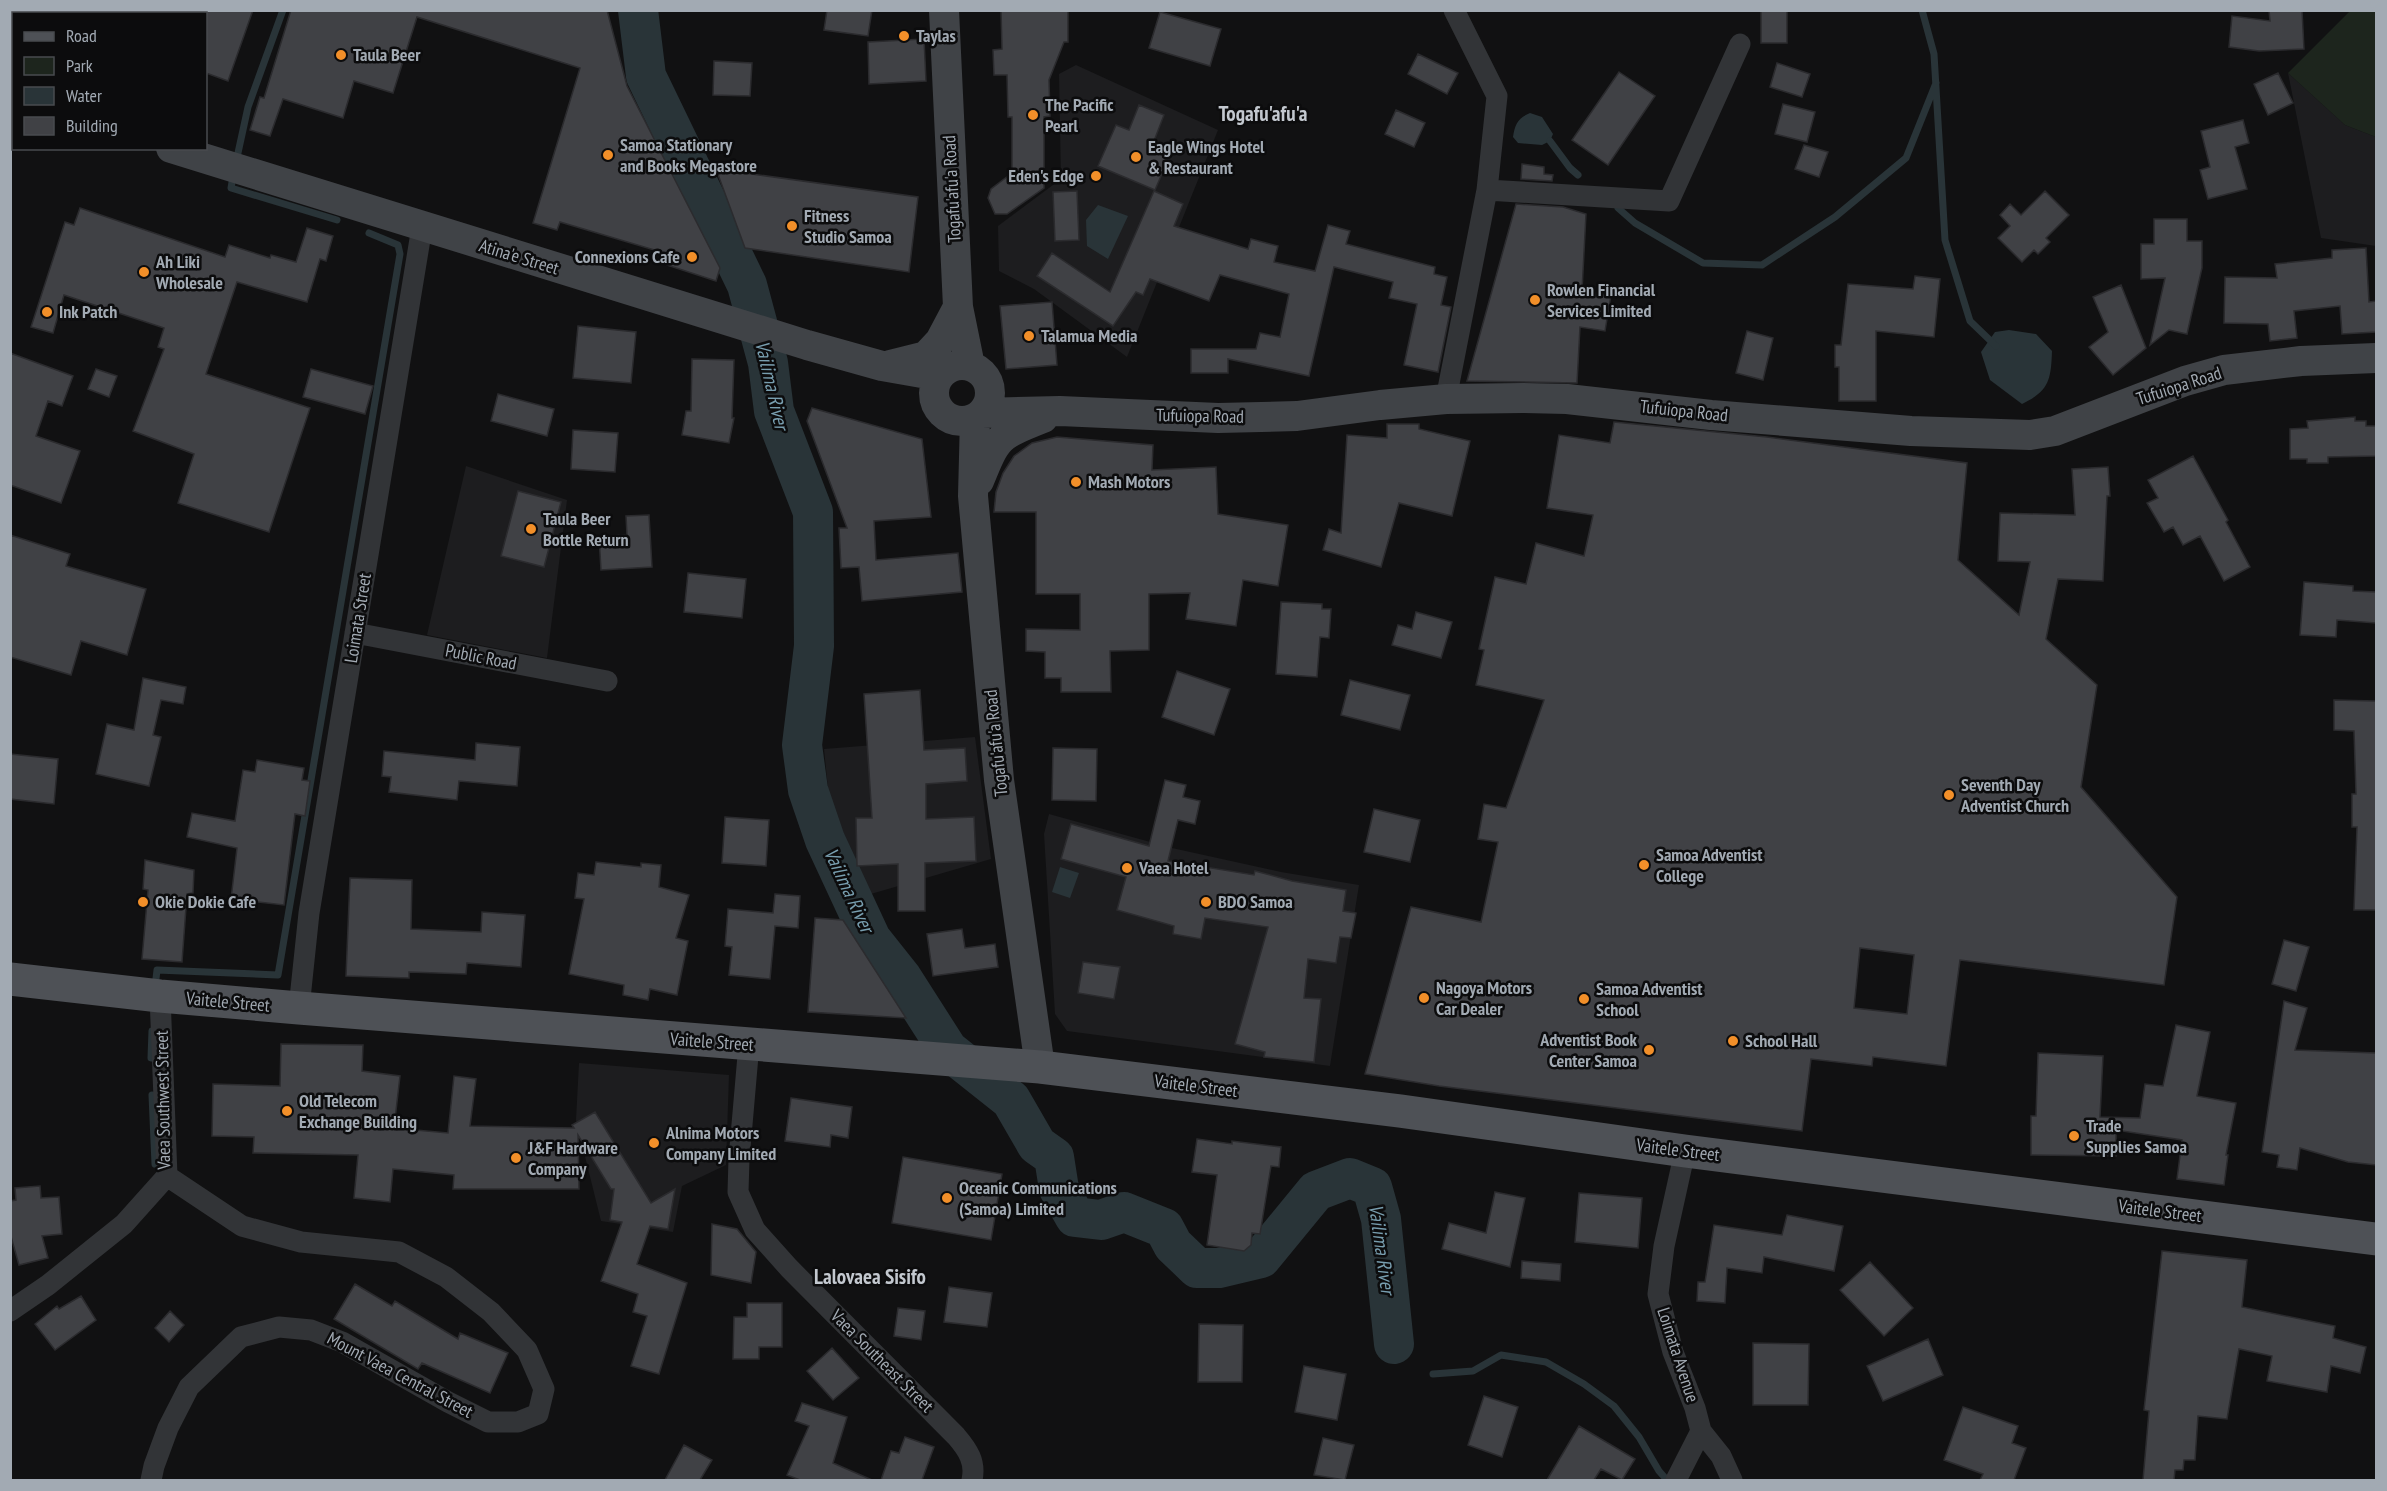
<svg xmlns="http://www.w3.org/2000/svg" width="2387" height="1491" font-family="'PT Sans Narrow',sans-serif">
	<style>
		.built { fill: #1d1d1f }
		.green { fill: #1d251d }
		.water { fill: #293438 }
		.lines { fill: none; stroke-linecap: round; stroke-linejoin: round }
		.stream { stroke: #293438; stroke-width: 7 }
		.river { stroke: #293438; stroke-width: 40 }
		.building { fill: #404145; stroke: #2b2b2e; stroke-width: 1.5; fill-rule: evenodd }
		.minor { stroke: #323437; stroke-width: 21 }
		.secondary { stroke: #404347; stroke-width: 30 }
		.primary { stroke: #4e5156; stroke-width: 33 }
		.poi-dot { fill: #f28f29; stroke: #0c0c0d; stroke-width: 2 }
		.labels { text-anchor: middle; stroke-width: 5; stroke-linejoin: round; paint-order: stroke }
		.poi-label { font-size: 18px; font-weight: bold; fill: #a2aab3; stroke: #0c0c0d; text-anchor: start }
		.street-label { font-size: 18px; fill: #a2aab3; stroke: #0c0c0d }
		.water-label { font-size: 20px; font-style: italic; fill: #789eaf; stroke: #0c0c0d }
		.quarter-label { font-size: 21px; font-weight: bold; fill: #c3c8cf; stroke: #0c0c0d }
	</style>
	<rect width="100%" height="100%" fill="#111112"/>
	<path class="built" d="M1076 65 1218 130 1127 357 1034 289 999 271 998 226 1061 179 1059 74Z
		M2288 73 2345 125 2376 137V246L2321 238Z
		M466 466 567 500 547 658 427 635Z
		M975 737 991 859 864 896 833 838 824 749Z
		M1049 814 1172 848 1281 872 1359 885 1330 1066 1067 1031 1055 1014 1044 834Z
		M579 1063 729 1075 726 1165 682 1186 673 1232 601 1221 576 1120Z"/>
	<path class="green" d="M2350 11H2376V137L2345 125 2288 73Z"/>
	<path class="water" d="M1530 113 1542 117 1553 134 1550 141 1542 145 1518 143 1513 137C1515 124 1518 118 1530 113Z
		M1098 205 1128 216 1108 259 1087 246 1086 220Z
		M2009 330 2036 334 2052 351C2051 380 2049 391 2022 404L1990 380 1981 352 1995 332Z
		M1060 867 1079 873 1070 898 1052 892Z"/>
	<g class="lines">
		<path class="stream" d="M1922 10 1934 54 1945 240 1970 321 1996 346
			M1550 141 1570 168 1578 175
			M236 162 248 107 283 10
			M233 176 231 188 337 220
			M1618 208 1635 223 1703 263 1762 265 1835 217 1906 158 1936 83
			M155 987 157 970 278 975 400 254 398 245 369 233
			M151 1058 152 1031
			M152 1095 155 1164
			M1433 1374 1473 1371 1501 1355 1546 1362 1584 1384 1614 1406 1639 1437 1659 1471 1667 1480"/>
		<path class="river" d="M638 10 646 76 747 285 768 363 774 411 813 512 814 646 802 745 808 790 825 840 871 939 902 978 948 1050 1011 1100 1037 1145 1054 1157 1059 1189 1075 1217 1101 1220 1124 1212 1164 1228 1173 1245 1197 1268H1219L1261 1258 1316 1191 1350 1178 1372 1187 1381 1219 1394 1344"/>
	</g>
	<path class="building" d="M206 10H253L228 81 206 73Z
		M291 10H607L627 86 720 268 716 281 667 265 668 254 560 222 557 230 533 223 580 68 417 17 393 93 354 81 343 118 283 99 270 136 250 130 260 97 264 98Z
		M827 10H872L868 36 824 30Z
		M1001 10H1068V42H1064L1049 80 1050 116 1044 117V188L1007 214H995L988 198 991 189 1012 173V117H1008L1007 75H994L993 50 1002 49Z
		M1761 10H1787V43H1761Z
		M2269 10H2302L2304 49 2259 51 2229 47 2232 16 2270 21Z
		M1160 12 1221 29 1210 66 1149 48Z
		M924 39 926 81 869 84 868 42Z
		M1418 54 1458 73 1447 94 1408 74Z
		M714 61 752 63 750 96 713 95Z
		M1777 63 1810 74 1802 97 1770 87Z
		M1619 72 1655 96 1608 165 1572 140Z
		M2278 73 2293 103 2268 115 2254 84Z
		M1783 104 1815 112 1807 142 1775 134Z
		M1139 105 1164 115 1154 141 1173 148 1155 190 1098 166 1116 125 1129 130Z
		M1396 110 1425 123 1414 147 1385 134Z
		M2243 120 2249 143 2235 147 2247 189 2208 199 2200 170 2210 167 2201 131Z
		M1804 145 1828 152 1819 177 1795 169Z
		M1522 164 1544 167V174L1553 175 1552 181 1521 179Z
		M716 169 918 197 909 272 745 248Z
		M1077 191 1079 240 1055 241 1053 192Z
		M1154 191 1183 204 1174 226 1248 249 1251 239 1278 246 1274 262 1315 271 1328 225 1350 231 1346 244 1435 267 1434 274 1447 277 1441 305 1451 307 1438 372 1404 365 1417 304 1389 298 1393 282 1334 267 1309 376 1228 359V373H1191V349H1256L1260 333 1280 337 1289 294 1220 275 1209 301 1150 279 1143 295 1136 292 1113 326 1037 276 1052 253 1110 292Z
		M2045 191 2069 215 2046 238 2050 242 2038 254 2034 250 2022 262 1998 238 2010 226 2000 215 2010 204 2021 215Z
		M1516 204 1563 207 1586 214 1582 291 1611 295 1605 331 1580 327 1577 383 1467 381Z
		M80 208 225 257 229 245 270 258 271 255 296 262 307 228 333 236 326 261 320 259 307 302 237 282 206 374 310 408 269 532 178 503 194 454 133 431 164 349 158 347 164 328 64 295 53 333 31 327 65 222 74 225Z
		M2154 219H2187V241H2202V268L2187 334 2169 330 2150 345 2165 278 2141 279V244H2154Z
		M2366 248 2369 302 2376 301V332L2342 334 2340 306 2294 311 2297 338 2270 341 2268 324 2224 323 2225 277 2277 278 2275 264 2332 258V250Z
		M1915 276 1940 279 1934 337 1876 331V401H1839V367H1835V345H1841L1848 284 1913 289Z
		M2121 285 2146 348 2113 375 2089 347 2108 332 2093 297Z
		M1052 302 1057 365 1006 369 1000 306Z
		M578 326 636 332 631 383 573 378Z
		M1747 331 1773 338 1763 380 1736 373Z
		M10 353 73 376 62 406 48 401 36 436 80 451 61 503 10 485Z
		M692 359 734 360 732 418H734L729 443 682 435 686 411H691Z
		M96 369 117 376 109 397 88 389Z
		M311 369 373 386 365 414 303 397Z
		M498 394 554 409 547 436 491 421Z
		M812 408 922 439 931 517 874 521 876 560 958 553 962 592 862 601 859 567 841 568 839 528H847L807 421Z
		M2355 417V421H2366V426H2376V456L2328 457V463H2307V459H2290V429L2308 428 2307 421Z
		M1614 422 1767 437 1967 463 1958 560 2019 615 2030 562 1998 561 2000 513 2075 515 2072 469 2108 467 2110 496H2107L2103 581 2058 579 2046 639 2097 685 2081 787 2177 897 2164 985 1960 960 1946 1066 1873 1057 1872 1066 1811 1059 1802 1131 1439 1086 1365 1074 1411 907 1481 922 1498 842 1478 839 1484 804 1506 808 1544 700 1476 685 1484 650 1479 649 1495 577 1526 584 1536 543 1584 556 1593 515 1547 508 1559 435 1610 443ZM1860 948 1914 955 1907 1014 1854 1008Z
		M1387 424H1419V429L1470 441 1452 516 1399 503 1381 567 1323 550 1329 529 1341 533 1347 435 1387 438Z
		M573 430 618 433 615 472 571 469Z
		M1057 437 1153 445 1152 470 1216 467 1218 514 1288 525 1278 586 1243 580 1236 626 1186 619 1190 593 1149 594V650L1110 651 1111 692H1061V678H1045V652L1026 651V629L1080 630V594H1036V512H994L996 492 1003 473 1014 456 1032 443Z
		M2193 456 2228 520 2226 522 2250 567 2224 581 2200 536 2183 545 2173 527 2164 532 2147 503 2158 498 2148 480Z
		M518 491 561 502 544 567 501 556Z
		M649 515 652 567 601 570 599 536 627 535 626 516Z
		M10 535 70 554 66 566 146 589 127 655 81 641 71 675 10 657Z
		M688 573 746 579 742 618 684 612Z
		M2304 582 2353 586V591L2376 592V623L2337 620 2336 637 2300 635Z
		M1281 602 1322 604V609H1331L1329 638 1320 637 1317 677 1276 674Z
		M1416 612 1452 622 1441 658 1392 645 1398 625 1412 629Z
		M1177 671 1230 689 1214 735 1162 717Z
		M143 678 186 687 183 704 161 700 153 735 161 737 149 786 96 774 107 724 134 730Z
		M1350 680 1410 695 1400 730 1341 715Z
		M920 690 924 750 965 748 967 781 926 784V819L974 817 976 861 925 863V911H898V864L857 866 856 818H872L864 694Z
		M2334 700 2376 701V910H2354L2357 827H2352V794H2356L2354 731 2334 730Z
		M476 743 520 747 517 786 459 781 457 800 389 792 391 777 382 776 384 751 475 760Z
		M1053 748 1097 749 1096 801 1052 800Z
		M10 754 58 759 54 804 10 799Z
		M257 760 304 768 302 780 310 781 305 816 295 814 284 905 231 899 237 848 187 837 192 813 235 821 243 770 255 772Z
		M1165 780 1186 785 1183 797 1200 801 1195 824 1178 820 1168 861 1254 875 1255 871 1292 881 1346 890 1343 911 1356 913 1351 938 1340 937 1336 963 1308 959 1304 998 1321 999 1314 1062 1264 1057 1265 1052 1235 1044 1268 927 1205 918 1201 939 1173 934 1174 926 1117 910 1126 877 1061 859 1071 824 1149 846Z
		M1374 809 1420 820 1410 862 1364 852Z
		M725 817 769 820 766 866 722 863Z
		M145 860 194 870 193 893 187 894 182 962 142 959 148 890 143 889Z
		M596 862 641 867V863L661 865 659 887 689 895 676 938 688 941 677 995 650 989 648 1000 623 995 624 985 569 974 584 899 575 898 578 873 594 875Z
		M350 878 412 880 411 929 481 932 482 912 525 915 521 967 467 963 466 974 409 972V978L346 976Z
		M775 894 800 896 798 928 775 926 770 979 729 975 732 947 725 946 728 909 773 913Z
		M815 918 843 920 906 1018 808 1012Z
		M962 929 965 948 995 944 998 967 933 976 927 934Z
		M2284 940 2309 947 2296 991 2272 984Z
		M1083 962 1120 967 1114 999 1078 993Z
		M2284 1001 2307 1008 2295 1050 2376 1053V1165L2348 1162 2300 1148 2297 1170 2277 1167 2279 1155 2262 1152Z
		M2176 1025 2210 1032 2197 1096 2236 1103 2226 1155H2228L2224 1185 2177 1179 2182 1140 2116 1130V1156L2031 1155V1116H2036L2038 1053 2103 1056 2100 1117 2140 1118 2145 1084 2163 1086Z
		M281 1044 363 1045 362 1071 400 1076 394 1128 448 1133 454 1076 476 1079 470 1126 574 1128 572 1125 595 1112 651 1203 675 1189 668 1229 650 1226 637 1264 687 1283 659 1374 631 1366 647 1316 633 1312 638 1294 601 1281 622 1222 610 1220 614 1189H611L578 1135 579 1189H453L454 1175 393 1169 390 1202 354 1198 358 1155 253 1153 254 1137 212 1136 213 1084 280 1086Z
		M791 1098 852 1107 848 1138 831 1135 830 1147 785 1141Z
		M1197 1139 1232 1144V1141L1281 1147 1279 1167 1271 1166 1260 1234 1252 1233 1251 1245 1244 1251 1207 1245 1217 1175 1192 1172Z
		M903 1157 1002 1174 991 1240 892 1223Z
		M40 1186 41 1198 59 1197 62 1234 42 1236 48 1258 19 1265 10 1233V1201L16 1200 15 1188Z
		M1495 1192 1525 1198 1510 1267 1442 1249 1449 1223 1486 1233Z
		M1579 1193 1642 1198 1638 1248 1575 1242Z
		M1787 1215 1843 1226 1834 1271 1764 1257 1762 1273 1727 1268 1725 1303 1697 1301 1698 1282H1705L1714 1225 1782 1235Z
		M712 1224 737 1229 756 1252 751 1283 711 1275Z
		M2162 1251 2247 1260 2242 1307 2335 1326 2333 1338 2366 1347 2360 1373 2331 1366 2327 1392 2267 1381 2272 1356 2239 1349 2227 1419 2198 1416 2195 1460H2184L2183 1470H2175L2174 1480H2143L2149 1411 2144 1410Z
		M1522 1261 1561 1264 1560 1281 1521 1278Z
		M1870 1262 1913 1308 1884 1336 1840 1290Z
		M355 1284 392 1306 395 1301 458 1339 460 1333 508 1353 490 1393 422 1363 418 1369 334 1319Z
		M949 1287 992 1293 987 1327 944 1322Z
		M81 1296 96 1320 55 1350 35 1324 57 1306 59 1309Z
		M747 1303H782V1347H759V1359H733L734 1317H747Z
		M898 1308 925 1311 921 1340 894 1336Z
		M170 1311 184 1325 169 1342 155 1328Z
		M1199 1324 1243 1325 1242 1382H1198Z
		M1928 1339 1943 1375 1883 1401 1867 1366Z
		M1753 1343 1809 1344 1808 1405H1753Z
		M832 1348 859 1378 833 1400 807 1371Z
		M1304 1366 1346 1374 1337 1420 1295 1412Z
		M1484 1396 1518 1407 1502 1457 1468 1445Z
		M802 1403 847 1417 833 1463 872 1480H800L787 1475 809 1426 795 1421Z
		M1963 1407 2018 1426 2012 1443 2026 1448 2014 1480H1980L1983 1474 1944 1460Z
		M1579 1426 1635 1459 1622 1480 1601 1469 1594 1480H1547Z
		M905 1437 934 1447 922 1480H881L891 1451 899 1453Z
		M1323 1438 1354 1445 1345 1480 1314 1475Z
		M684 1445 712 1460 700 1480H665Z"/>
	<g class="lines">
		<path class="minor" d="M1487 190 1669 201 1740 44
			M1446 399 1487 190 1497 96 1454 10
			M355 633 607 681
			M299 1008 309 913 422 227
			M749 1044 739 1159 738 1192 755 1230 789 1268 956 1436C968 1450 976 1462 972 1480
			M1685 1151 1664 1246 1658 1294 1673 1352 1695 1408 1701 1431 1721 1456 1732 1480
			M10 1311 48 1285 124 1224 167 1176 160 996
			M151 1480 154 1466 168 1428 189 1387 241 1337 279 1327 311 1330 342 1342 448 1402 488 1422H518L538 1414 544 1389 527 1350 491 1312 446 1277 399 1252 301 1242 242 1226 167 1176
			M1676 1480 1701 1431"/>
		<path class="secondary" d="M944 10 958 307 970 366
			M171 148 807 345 882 366 939 376
			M934 393a28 28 0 1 1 56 0a28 28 0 1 1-56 0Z
			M890 365 926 356 940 341 958 307
			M982 413 1060 411 1218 418 1297 416 1380 405 1446 399 1523 398 1567 399 1711 415 1911 431 2030 435 2055 431 2185 381 2224 370 2301 361 2376 358
			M975 418 973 496 999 780 1040 1067
			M979 481C997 436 998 436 1043 418"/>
		<path class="primary" d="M54 14 55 10
			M10 131 14 123
			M10 979 160 996 299 1008 1040 1067 1400 1111 1685 1151 2376 1239"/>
	</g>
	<g class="poi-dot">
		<circle cx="904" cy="36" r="6"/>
		<circle cx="341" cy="55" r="6"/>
		<circle cx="1033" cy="115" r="6"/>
		<circle cx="608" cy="155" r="6"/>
		<circle cx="1136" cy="157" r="6"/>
		<circle cx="1096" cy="176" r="6"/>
		<circle cx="792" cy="226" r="6"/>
		<circle cx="692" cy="257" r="6"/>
		<circle cx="144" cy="272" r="6"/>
		<circle cx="1535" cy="300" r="6"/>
		<circle cx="47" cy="312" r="6"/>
		<circle cx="1029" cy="336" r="6"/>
		<circle cx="1076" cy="482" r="6"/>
		<circle cx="531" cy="529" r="6"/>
		<circle cx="1949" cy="795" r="6"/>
		<circle cx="1644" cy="865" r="6"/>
		<circle cx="1127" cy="868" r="6"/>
		<circle cx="143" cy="902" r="6"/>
		<circle cx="1206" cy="902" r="6"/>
		<circle cx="1424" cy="998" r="6"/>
		<circle cx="1584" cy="999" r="6"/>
		<circle cx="1733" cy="1041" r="6"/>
		<circle cx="1649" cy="1050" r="6"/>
		<circle cx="287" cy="1111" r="6"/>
		<circle cx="2074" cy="1136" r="6"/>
		<circle cx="654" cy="1143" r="6"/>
		<circle cx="516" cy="1158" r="6"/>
		<circle cx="947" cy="1198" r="6"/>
	</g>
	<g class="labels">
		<g class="poi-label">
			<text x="916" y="42">Taylas</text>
			<text x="353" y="61">Taula Beer</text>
			<text x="1045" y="111">The Pacific<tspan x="1045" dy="21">Pearl</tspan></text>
			<text x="620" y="151">Samoa Stationary<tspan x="620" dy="21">and Books Megastore</tspan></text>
			<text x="1148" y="153">Eagle Wings Hotel<tspan x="1148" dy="21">&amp; Restaurant</tspan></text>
			<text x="1084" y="182" text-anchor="end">Eden's Edge</text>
			<text x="804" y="222">Fitness<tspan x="804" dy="21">Studio Samoa</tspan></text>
			<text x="680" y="263" text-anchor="end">Connexions Cafe</text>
			<text x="156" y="268">Ah Liki<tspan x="156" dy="21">Wholesale</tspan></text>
			<text x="1547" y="296">Rowlen Financial<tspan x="1547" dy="21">Services Limited</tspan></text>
			<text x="59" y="318">Ink Patch</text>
			<text x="1041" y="342">Talamua Media</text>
			<text x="1088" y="488">Mash Motors</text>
			<text x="543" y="525">Taula Beer<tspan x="543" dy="21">Bottle Return</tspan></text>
			<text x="1961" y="791">Seventh Day<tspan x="1961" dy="21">Adventist Church</tspan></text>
			<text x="1656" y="861">Samoa Adventist<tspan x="1656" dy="21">College</tspan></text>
			<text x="1139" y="874">Vaea Hotel</text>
			<text x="155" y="908">Okie Dokie Cafe</text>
			<text x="1218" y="908">BDO Samoa</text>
			<text x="1436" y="994">Nagoya Motors<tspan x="1436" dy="21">Car Dealer</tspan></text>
			<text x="1596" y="995">Samoa Adventist<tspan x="1596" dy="21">School</tspan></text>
			<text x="1637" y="1046" text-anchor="end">Adventist Book<tspan x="1637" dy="21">Center Samoa</tspan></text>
			<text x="1745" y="1047">School Hall</text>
			<text x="299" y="1107">Old Telecom<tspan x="299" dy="21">Exchange Building</tspan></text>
			<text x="2086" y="1132">Trade<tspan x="2086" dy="21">Supplies Samoa</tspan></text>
			<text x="666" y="1139">Alnima Motors<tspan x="666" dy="21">Company Limited</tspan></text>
			<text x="528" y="1154">J&amp;F Hardware<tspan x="528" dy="21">Company</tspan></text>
			<text x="959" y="1194">Oceanic Communications<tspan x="959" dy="21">(Samoa) Limited</tspan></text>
		</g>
		<g class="street-label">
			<text transform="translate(952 189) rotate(-93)" y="6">Togafu'afu'a Road</text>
			<text transform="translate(519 257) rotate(17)" y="6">Atina'e Street</text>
			<text transform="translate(2179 386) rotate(-18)" y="6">Tufuiopa Road</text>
			<text transform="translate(1684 411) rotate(6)" y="6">Tufuiopa Road</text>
			<text transform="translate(1200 416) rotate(1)" y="6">Tufuiopa Road</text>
			<text transform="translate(358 618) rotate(-81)" y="6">Loimata Street</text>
			<text transform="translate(481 657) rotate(11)" y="6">Public Road</text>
			<text transform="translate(996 743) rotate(-96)" y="6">Togafu'afu'a Road</text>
			<text transform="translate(228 1002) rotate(5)" y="6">Vaitele Street</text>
			<text transform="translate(712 1042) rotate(4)" y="6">Vaitele Street</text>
			<text transform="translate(1196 1086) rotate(7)" y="6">Vaitele Street</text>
			<text transform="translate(163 1100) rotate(-91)" y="6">Vaea Southwest Street</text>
			<text transform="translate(1678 1150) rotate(7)" y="6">Vaitele Street</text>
			<text transform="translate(2160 1211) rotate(7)" y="6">Vaitele Street</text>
			<text transform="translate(1678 1355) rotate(72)" y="6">Loimata Avenue</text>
			<text transform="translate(882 1361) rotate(45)" y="6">Vaea Southeast Street</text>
			<text transform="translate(400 1375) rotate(28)" y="6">Mount Vaea Central Street</text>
		</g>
		<g class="water-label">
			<text transform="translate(772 385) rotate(77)" y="7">Vailima River</text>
			<text transform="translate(849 890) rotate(65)" y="7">Vailima River</text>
			<text transform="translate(1382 1249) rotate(82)" y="7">Vailima River</text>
		</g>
		<g class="quarter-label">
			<text x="1263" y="121">Togafu'afu'a</text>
			<text x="870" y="1284">Lalovaea Sisifo</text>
		</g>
	</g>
	<rect width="2387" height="1491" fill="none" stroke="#a2aab3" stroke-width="24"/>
	<rect x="12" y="12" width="195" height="138" fill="#0c0c0d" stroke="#484b4f" stroke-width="1.5"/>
	<rect x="24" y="32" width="30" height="9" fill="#4e5156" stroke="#484b4f" stroke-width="1.5"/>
	<text x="66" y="42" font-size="18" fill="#a2aab3">Road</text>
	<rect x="24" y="57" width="30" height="18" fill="#1d251d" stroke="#484b4f" stroke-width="1.5"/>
	<text x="66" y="72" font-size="18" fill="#a2aab3">Park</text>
	<rect x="24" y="87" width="30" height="18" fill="#293438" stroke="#484b4f" stroke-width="1.5"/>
	<text x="66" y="102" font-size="18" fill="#a2aab3">Water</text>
	<rect x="24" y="117" width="30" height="18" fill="#404145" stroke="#484b4f" stroke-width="1.5"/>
	<text x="66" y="132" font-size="18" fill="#a2aab3">Building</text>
</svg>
